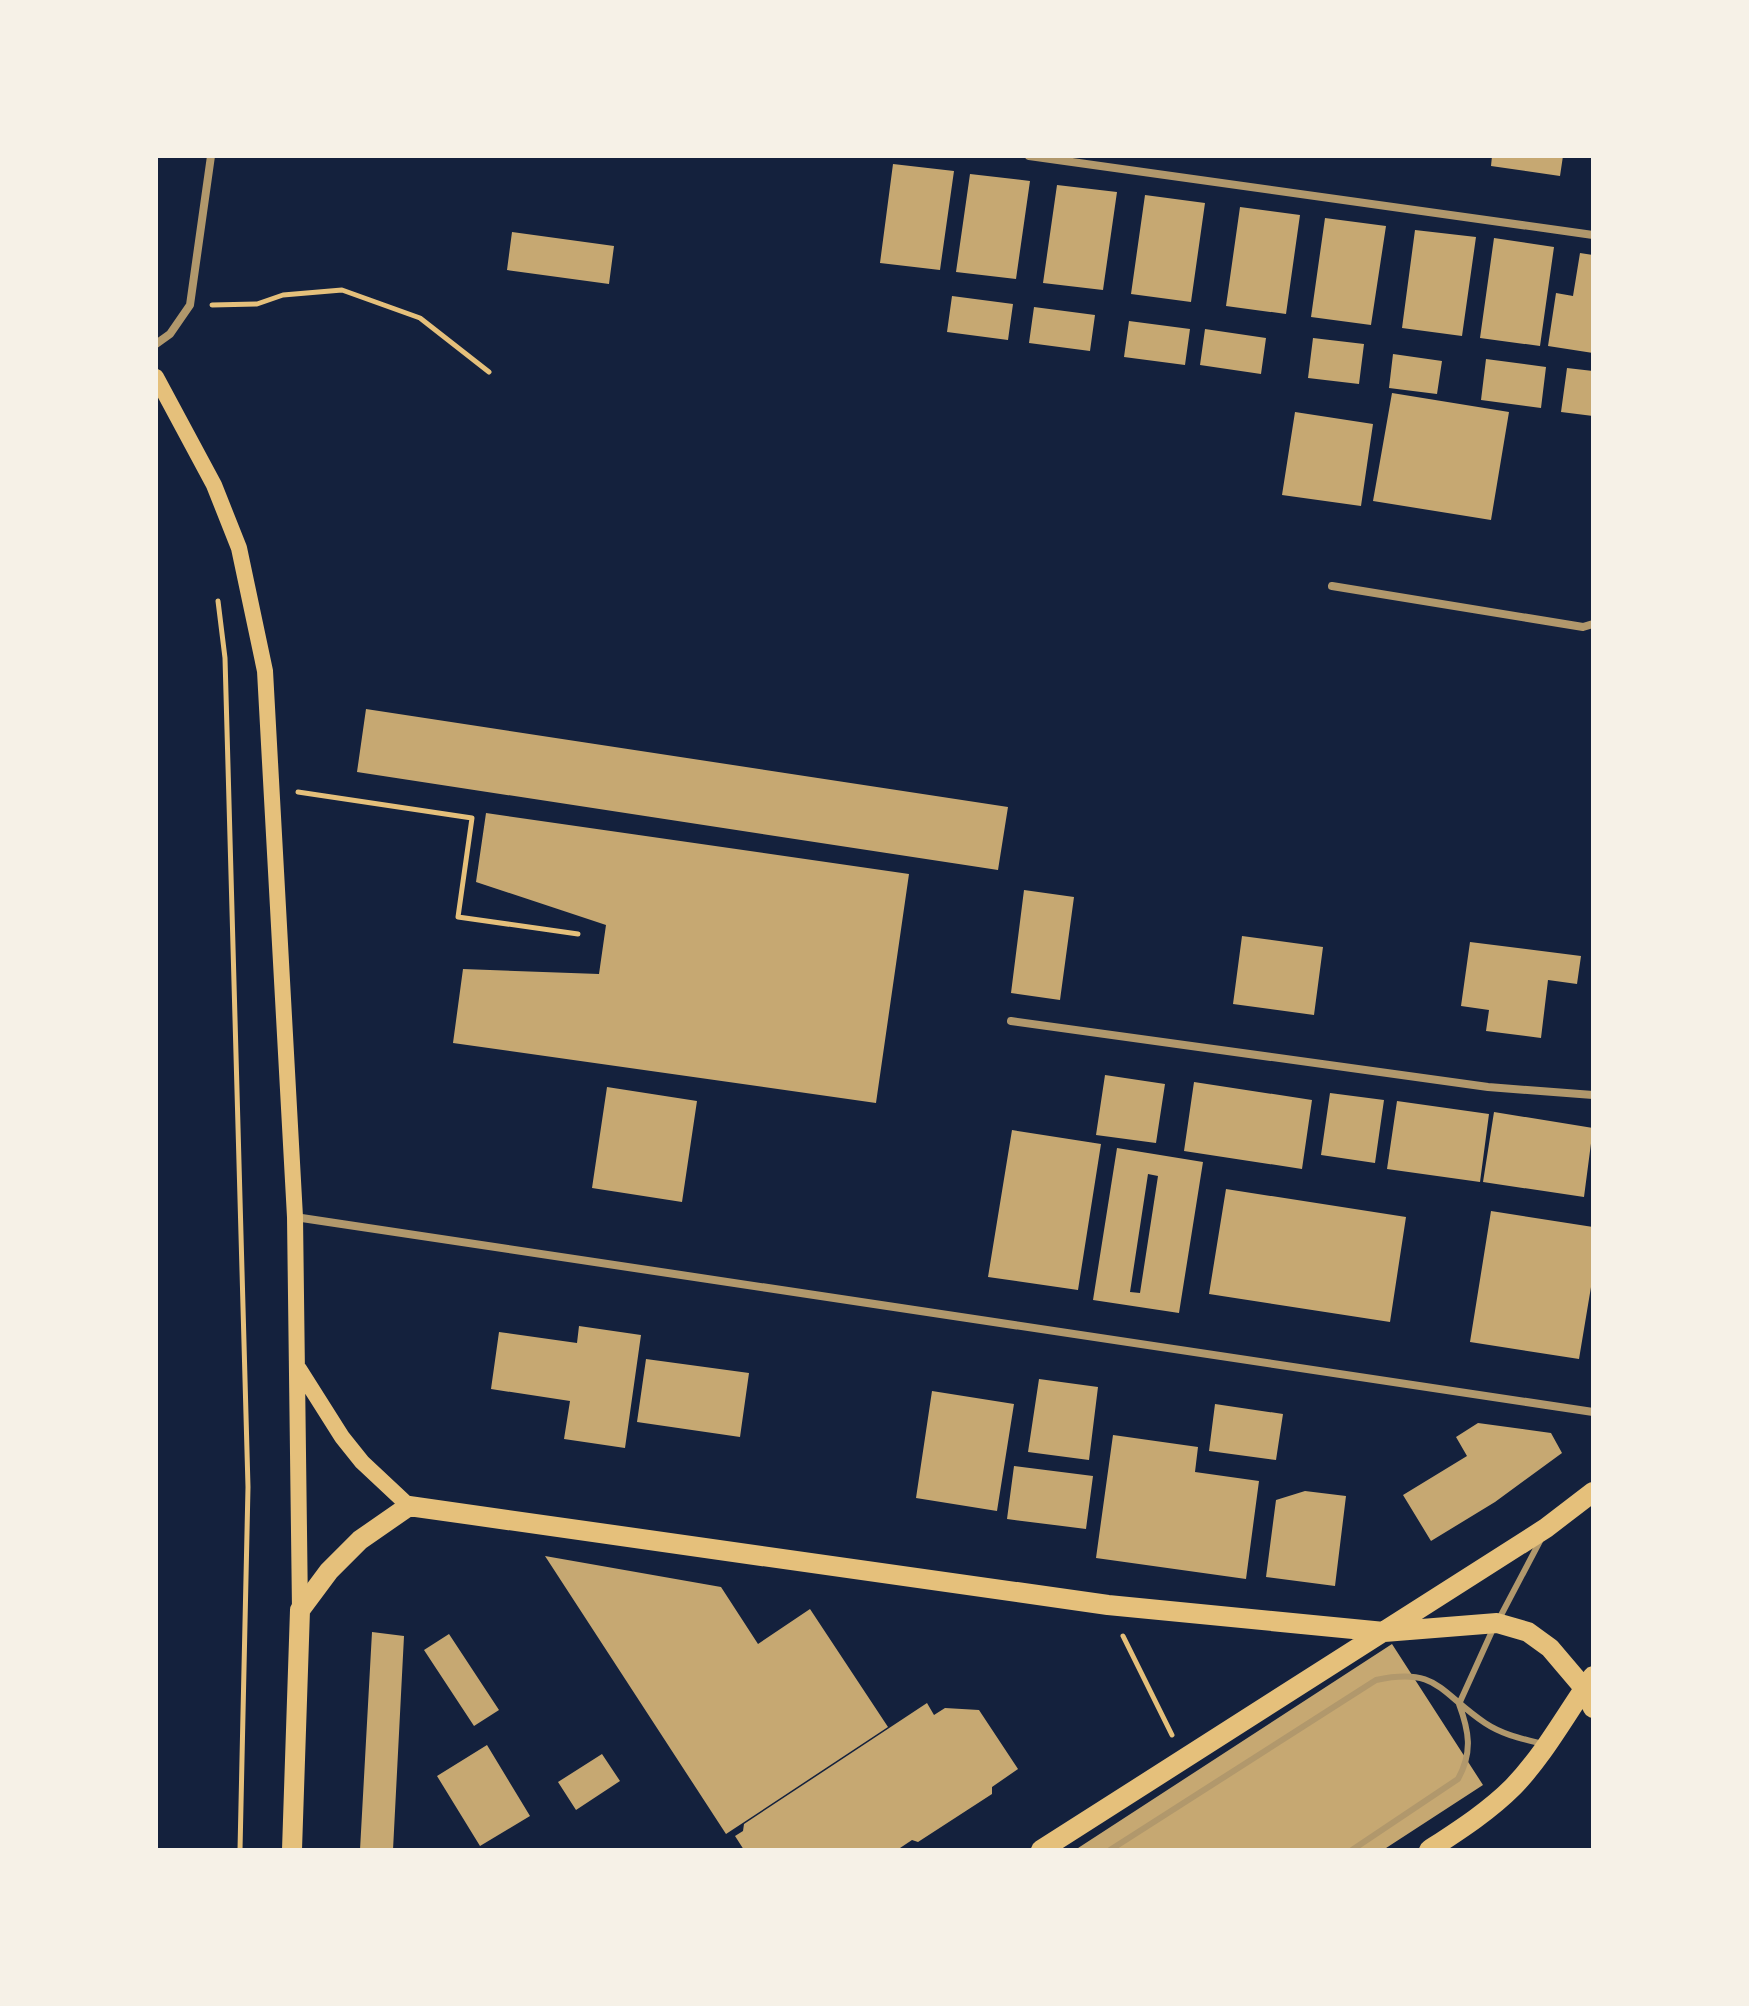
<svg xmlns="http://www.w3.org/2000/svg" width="1749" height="2006" font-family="Figtree,sans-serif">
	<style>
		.building { fill: #c6a872; fill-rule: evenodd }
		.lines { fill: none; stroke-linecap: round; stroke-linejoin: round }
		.path { stroke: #e5c07b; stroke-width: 5 }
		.service { stroke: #b1986c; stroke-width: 6 }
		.minor { stroke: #b1986c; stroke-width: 8 }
		.secondary { stroke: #e5c07b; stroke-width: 16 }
		.primary { stroke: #e5c07b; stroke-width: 20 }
	</style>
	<rect width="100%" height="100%" fill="#14213d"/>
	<path class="building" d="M1492 156H1563L1560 176 1491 166Z
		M893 164 954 171 940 270 880 263Z
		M970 174 1030 181 1016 279 956 272Z
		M1057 185 1117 192 1103 290 1043 283Z
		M1145 195 1205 203 1191 302 1131 294Z
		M1240 207 1300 215 1286 314 1226 306Z
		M1325 218 1386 226 1371 325 1311 317Z
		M1415 230 1476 237 1462 336 1402 328Z
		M512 232 614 246 609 284 507 270Z
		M1494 238 1554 247 1540 346 1480 338Z
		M1580 253 1593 255V353L1548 346 1556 293 1573 296Z
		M952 296 1013 304 1008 340 947 332Z
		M1034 307 1095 315 1090 351 1029 343Z
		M1129 321 1190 329 1185 365 1124 357Z
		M1205 329 1266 338 1261 374 1200 365Z
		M1313 338 1364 344 1359 384 1308 378Z
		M1393 354 1442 361 1437 394 1389 388Z
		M1486 359 1546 367 1541 408 1481 400Z
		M1567 368 1593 371V416L1561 412Z
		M1392 393 1509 412 1491 520 1373 501Z
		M1295 412 1373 424 1361 506 1282 495Z
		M366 709 1008 807 998 870 357 772Z
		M486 813 909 874 876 1103 453 1043 463 969 599 974 606 925 476 882Z
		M1024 890 1074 897 1060 1000 1011 993Z
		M1242 936 1323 947 1314 1015 1233 1004Z
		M1470 942 1581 956 1577 984 1548 980 1541 1038 1486 1031 1489 1010 1461 1006Z
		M1105 1075 1165 1084 1156 1143 1096 1135Z
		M1194 1082 1312 1100 1302 1169 1184 1151Z
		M607 1087 697 1101 682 1202 592 1188Z
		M1330 1093 1384 1100 1375 1163 1321 1155Z
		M1397 1101 1489 1114 1480 1182 1387 1169Z
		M1494 1112 1593 1128 1584 1197 1483 1182Z
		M1012 1130 1101 1144 1078 1290 988 1277Z
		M1117 1148 1203 1162 1179 1313 1093 1300ZM1148 1174 1158 1176 1140 1293 1130 1292Z
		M1226 1189 1406 1217 1390 1322 1209 1294Z
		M1491 1211 1593 1227V1275L1579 1359 1470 1342Z
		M579 1326 641 1335 625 1448 564 1439 570 1401 491 1389 499 1332 577 1343Z
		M646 1359 749 1373 740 1437 637 1422Z
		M1039 1379 1098 1387 1089 1460 1028 1452Z
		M932 1391 1014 1404 997 1511 916 1498Z
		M1215 1404 1283 1414 1276 1460 1209 1451Z
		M1478 1423 1551 1433 1562 1453 1495 1502 1431 1541 1403 1495 1467 1456 1456 1437Z
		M1113 1435 1198 1447 1195 1472 1259 1481 1246 1579 1096 1558Z
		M1014 1466 1093 1476 1086 1529 1007 1519Z
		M1305 1491 1346 1496 1335 1586 1266 1577 1276 1500Z
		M545 1556 721 1587 758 1644 810 1609 888 1727 726 1834Z
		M372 1632 404 1636 393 1850H360Z
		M449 1634 499 1710 474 1726 424 1650Z
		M1392 1644 1483 1785 1383 1850H1075Z
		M927 1703 934 1715 945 1708 979 1710 1018 1769 992 1787V1794L918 1842 912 1840 897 1850H744L735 1836 743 1831 744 1824Z
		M487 1745 530 1816 480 1846 437 1776Z
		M602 1754 620 1781 576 1810 558 1782Z"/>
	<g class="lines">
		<path class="path" d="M212 305 257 304 283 295 342 290 420 318 489 372
			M218 601 225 658 248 1487 240 1850
			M298 792 472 818 458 917 578 934
			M1123 1636 1172 1735"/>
		<path class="service" d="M1499 1619 1540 1541
			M1110 1850 1376 1680C1438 1667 1439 1692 1485 1723 1503 1735 1523 1739 1543 1744
			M1352 1850 1458 1779C1473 1752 1469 1731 1459 1704L1493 1629"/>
		<path class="minor" d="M1029 156 1593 235
			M156 344 170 334 190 305 211 156
			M1332 586 1583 627 1593 624
			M1011 1021 1488 1087 1593 1095
			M295 1217 1593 1412"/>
		<path class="secondary" d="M156 377 214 485 239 548 265 671 295 1217 300 1610
			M299 1369 342 1437 362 1462 409 1506"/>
		<path class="primary" d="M292 1850 300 1610 329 1571 360 1540 409 1506 1108 1605 1384 1632 1497 1623 1528 1632 1550 1648 1584 1688 1593 1708
			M1041 1850 1546 1528 1593 1492
			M1429 1850C1458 1831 1488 1812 1513 1787 1545 1754 1567 1712 1593 1676"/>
	</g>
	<rect width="1749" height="2006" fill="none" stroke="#f6f1e7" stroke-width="316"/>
</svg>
